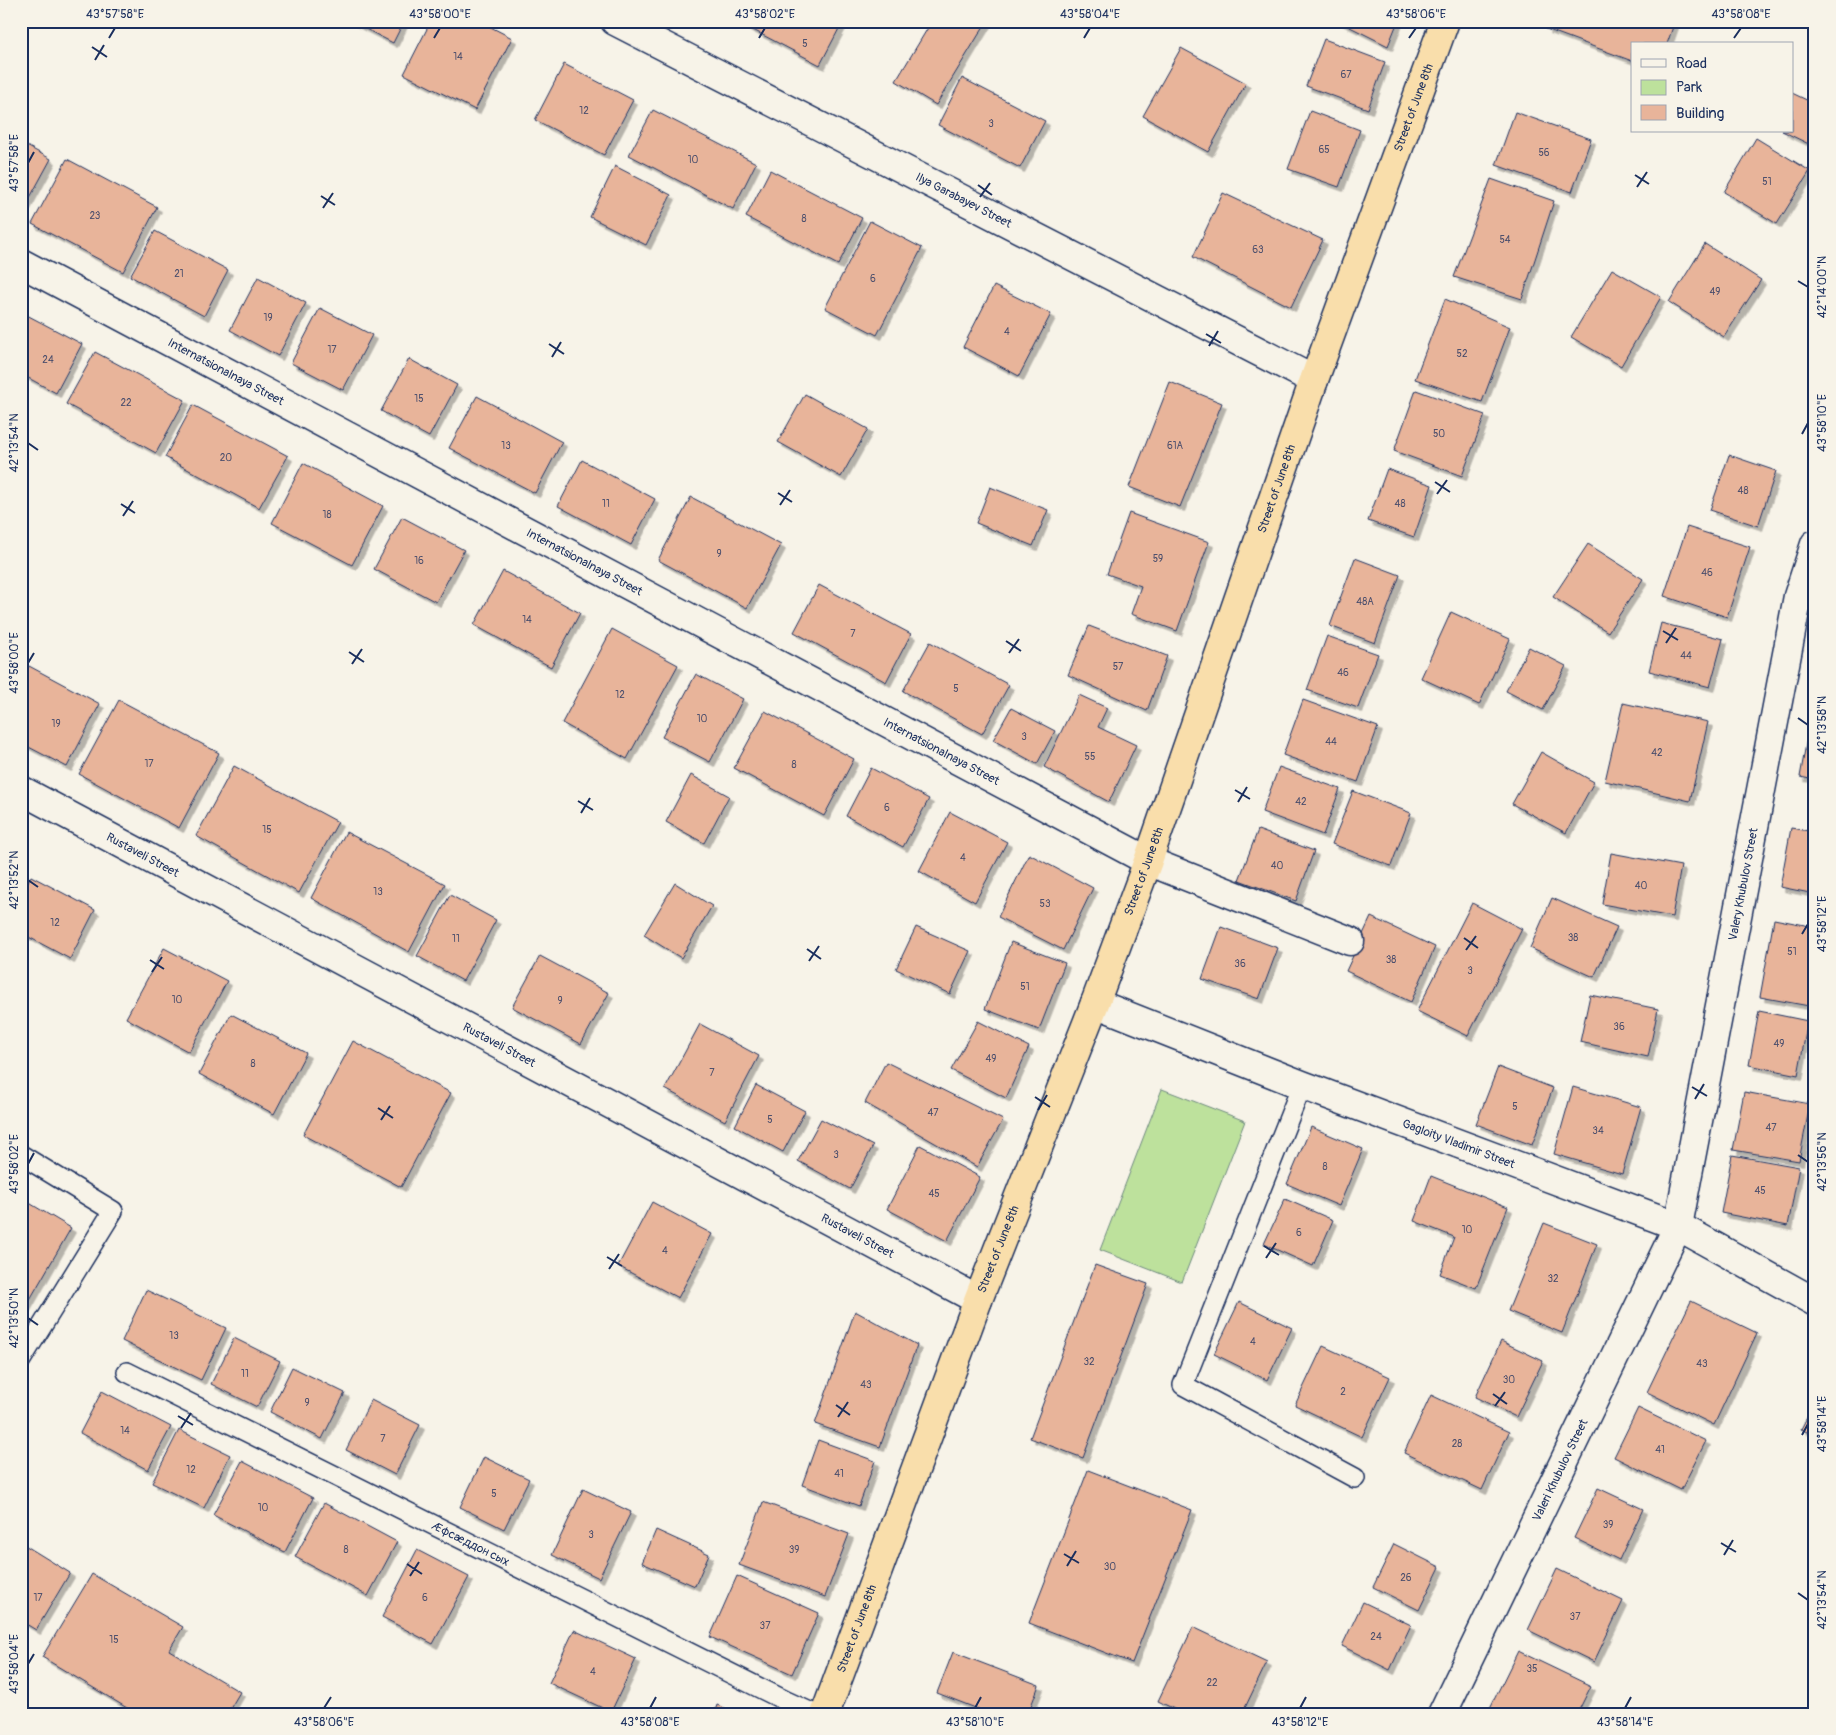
<svg xmlns="http://www.w3.org/2000/svg" width="1836" height="1735" font-family="Pangolin,sans-serif">
	<style>
		.green { fill: #bde19c; stroke: #6c887d }
		.building { fill: #e8b49a; stroke: #1b2f5e; filter: url(#shadow) }
		.lines { fill: none; stroke-linecap: round; stroke-linejoin: round }
		.service-casing { stroke: #1b2f5e; stroke-width: 22 }
		.minor-casing { stroke: #1b2f5e; stroke-width: 31 }
		.tertiary-casing { stroke: #1b2f5e; stroke-width: 31 }
		.trunk-casing { stroke: #1b2f5e; stroke-width: 31 }
		.service { stroke: #f7f3e8; stroke-width: 19 }
		.minor { stroke: #f7f3e8; stroke-width: 28 }
		.tertiary { stroke: #f7f3e8; stroke-width: 28 }
		.trunk { stroke: #f9deab; stroke-width: 28 }
		.ticks { fill: none; stroke: #1b2f5e; stroke-width: 2 }
		.labels { text-anchor: middle; stroke-width: 5; stroke-linejoin: round; paint-order: stroke }
		.number-label { font-size: 10px; fill: #4e506d }
		.street-label { font-size: 12px; fill: #1b2f5e; stroke: #f7f3e8 }
		.neatline { fill: none; stroke: #1b2f5e; stroke-width: 2 }
		.ticks-label { font-size: 12px; text-anchor: middle; fill: #1b2f5e }
	</style>
	<defs>
		<filter id="shadow"><feDropShadow dx="4.5" dy="4.5" stdDeviation="0" flood-color="#0004"/></filter>
	</defs>
	<rect width="100%" height="100%" fill="#f7f3e8"/>
	<filter id="ink" filterUnits="userSpaceOnUse"><feTurbulence type="fractalNoise" baseFrequency=".02" numOctaves="2"/><feDisplacementMap in="SourceGraphic" scale="10" xChannelSelector="R" yChannelSelector="G"/><feConvolveMatrix kernelMatrix="1 2 1 2 8 2 1 2 1" color-interpolation-filters="sRGB"/></filter>
	<g filter="url(#ink)">
		<path class="green" d="M1162 1089 1245 1121 1182 1282 1100 1250Z"/>
		<path class="building" d="M350 21H404L393 43Z
			M431 21H479L512 38 475 110 404 74Z
			M736 21H843L820 65Z
			M932 21H987L936 105 896 81Z
			M1338 21H1398L1388 46Z
			M1549 21H1675L1667 44H1632V61L1546 29Z
			M1324 39 1385 62 1368 109 1306 86Z
			M1181 48 1246 83 1208 152 1143 116Z
			M564 64 633 100 604 155 535 120Z
			M962 78 1045 121 1020 168 938 125Z
			M1792 93 1815 104V147L1782 131H1792Z
			M653 110 756 163 733 209 629 155Z
			M1310 111 1360 130 1339 187 1288 169Z
			M1515 112 1591 139 1572 192 1496 165Z
			M1756 138 1810 171 1777 224 1724 192Z
			M21 143 51 159 21 214Z
			M67 159 157 207 123 272 32 224Z
			M615 166 671 195 646 245 590 217Z
			M770 170 862 218 838 265 746 217Z
			M1491 179 1554 201 1522 299 1454 277Z
			M1223 193 1323 240 1291 307 1193 257Z
			M870 221 922 248 877 335 825 308Z
			M155 231 228 270 204 316 130 276Z
			M1705 244 1761 280 1724 337 1669 302Z
			M1612 269 1661 297 1621 366 1571 337Z
			M258 277 306 303 278 356 230 330Z
			M994 286 1051 314 1019 376 963 347Z
			M1445 299 1510 327 1482 402 1415 379Z
			M320 308 372 335 343 390 291 363Z
			M21 312 82 344 56 393 21 374Z
			M95 352 185 400 156 453 66 404Z
			M409 359 457 385 429 437 381 411Z
			M1170 382 1222 403 1180 507 1129 487Z
			M1416 390 1485 415 1462 476 1394 451Z
			M805 394 868 429 841 477 778 442Z
			M477 396 562 442 535 493 449 448Z
			M193 405 288 456 259 508 165 457Z
			M1729 455 1776 471 1758 526 1710 510Z
			M582 460 655 499 631 545 558 506Z
			M303 463 383 506 352 565 272 523Z
			M1387 469 1432 485 1414 537 1368 521Z
			M990 487 1048 510 1033 546 976 523Z
			M691 497 781 545 747 608 658 560Z
			M1129 513 1209 542 1177 631 1131 614 1141 586 1107 574Z
			M402 517 464 550 436 602 374 569Z
			M1687 527 1750 547 1727 617 1664 596Z
			M1588 544 1643 579 1608 632 1553 597Z
			M1355 558 1400 575 1375 643 1330 626Z
			M503 571 580 613 551 667 474 625Z
			M819 585 911 634 886 682 794 632Z
			M1451 612 1510 639 1479 705 1421 678Z
			M1661 623 1723 639 1710 687 1649 671Z
			M1089 626 1167 656 1147 711 1068 675Z
			M612 629 678 665 627 759 562 723Z
			M1327 636 1378 654 1358 708 1307 690Z
			M930 642 1009 685 982 734 903 691Z
			M1529 647 1566 666 1543 710 1506 691Z
			M29 666 100 704 67 767 21 743V680Z
			M696 674 743 699 710 762 662 737Z
			M1079 695 1107 708 1098 727 1136 745 1109 802 1044 767Z
			M119 700 219 753 179 828 79 774Z
			M1303 700 1378 727 1358 782 1283 755Z
			M1623 703 1708 722 1690 801 1605 781Z
			M1011 708 1055 731 1037 764 993 740Z
			M765 711 854 759 824 816 734 768Z
			M1810 722 1815 723V780L1800 777Z
			M1541 752 1594 782 1566 833 1512 804Z
			M234 766 338 822 299 893 196 836Z
			M1279 767 1340 789 1323 835 1262 812Z
			M871 768 929 799 903 847 846 816Z
			M691 775 729 796 704 843 666 822Z
			M1353 791 1411 813 1391 866 1332 844Z
			M950 812 1007 842 975 902 919 871Z
			M1791 828 1815 832V894L1780 887Z
			M1258 830 1314 851 1296 901 1239 880Z
			M346 832 445 884 409 952 311 898Z
			M1611 853 1681 866 1672 917 1602 904Z
			M1029 854 1093 888 1063 950 998 917Z
			M31 876 95 910 70 959 21 933V895Z
			M675 883 712 906 681 958 644 935Z
			M450 895 496 920 463 981 417 956Z
			M1552 898 1617 927 1594 977 1530 948Z
			M1472 903 1522 929 1468 1036 1417 1011Z
			M1371 917 1435 947 1411 1002 1346 971Z
			M1774 919 1815 927V975L1809 1006 1760 997Z
			M916 927 970 951 950 994 896 969Z
			M1221 927 1278 948 1259 999 1202 979Z
			M1011 942 1065 963 1039 1030 985 1009Z
			M164 948 227 981 189 1052 126 1018Z
			M540 956 609 993 581 1044 512 1007Z
			M1590 995 1658 1009 1648 1057 1580 1042Z
			M1759 1011 1808 1021 1798 1075 1749 1065Z
			M231 1014 306 1053 274 1114 199 1074Z
			M978 1021 1029 1047 1006 1098 951 1070Z
			M700 1024 759 1056 725 1121 665 1089Z
			M353 1041 451 1093 401 1187 303 1135Z
			M886 1062 1003 1120 977 1167 865 1103Z
			M1498 1067 1553 1088 1532 1145 1476 1124Z
			M756 1085 805 1111 783 1152 735 1126Z
			M1573 1087 1641 1107 1622 1174 1554 1154Z
			M1744 1092 1810 1104 1799 1161 1733 1150Z
			M821 1119 873 1146 850 1189 798 1161Z
			M1311 1127 1363 1149 1339 1206 1287 1184Z
			M920 1145 980 1177 947 1241 887 1209Z
			M1732 1155 1799 1167 1788 1226 1721 1213Z
			M1431 1176 1508 1207 1476 1288 1440 1274 1454 1237 1414 1221Z
			M21 1198 71 1228 21 1315Z
			M1285 1199 1333 1220 1313 1266 1264 1244Z
			M652 1202 712 1234 678 1298 618 1266Z
			M1544 1223 1597 1244 1562 1333 1508 1311Z
			M1095 1265 1148 1284 1083 1458 1030 1438Z
			M146 1290 226 1328 201 1380 122 1341Z
			M1691 1301 1757 1333 1714 1425 1647 1392Z
			M1239 1302 1292 1328 1267 1380 1214 1354Z
			M855 1311 917 1345 880 1447 815 1424Z
			M234 1338 280 1361 257 1407 211 1384Z
			M1501 1341 1543 1361 1516 1417 1475 1397Z
			M1323 1346 1390 1377 1362 1437 1295 1405Z
			M292 1367 345 1393 322 1439 270 1412Z
			M102 1391 171 1427 148 1470 80 1433Z
			M1431 1395 1509 1432 1482 1490 1404 1453Z
			M371 1400 420 1425 395 1475 346 1450Z
			M1815 1402V1436L1801 1429Z
			M1638 1408 1706 1441 1681 1490 1614 1457Z
			M179 1430 230 1455 204 1508 152 1483Z
			M818 1440 875 1461 859 1506 802 1485Z
			M484 1457 529 1479 504 1529 460 1507Z
			M242 1461 313 1498 285 1552 213 1515Z
			M1088 1470 1192 1510 1132 1663 1029 1623Z
			M1598 1488 1643 1509 1619 1560 1574 1538Z
			M583 1489 631 1512 599 1578 552 1555Z
			M763 1502 849 1534 825 1597 739 1565Z
			M324 1503 397 1542 368 1596 295 1557Z
			M656 1530 709 1554 695 1586 642 1563Z
			M23 1544 70 1573 36 1630 21 1621V1546Z
			M1394 1544 1440 1567 1419 1610 1373 1587Z
			M417 1550 469 1577 433 1644 382 1617Z
			M1557 1569 1623 1601 1594 1662 1528 1630Z
			M92 1574 183 1627 169 1650 240 1692 227 1714H137L42 1657Z
			M737 1576 819 1613 792 1674 710 1637Z
			M1363 1602 1411 1625 1390 1670 1342 1646Z
			M1193 1627 1267 1662 1242 1714H1184L1158 1701Z
			M574 1630 636 1659 611 1712 549 1683Z
			M1518 1651 1591 1686 1577 1714H1497L1489 1710Z
			M953 1652 1039 1685 1028 1714H991L937 1693Z
			M717 1705 739 1714H714Z"/>
		<g class="lines">
			<defs>
				<g id="service">
					<path d="M1302 1085 1183 1385 1355 1478"/>
					<path d="M21 1155 113 1211 21 1360"/>
					<path id="s1" d="M127 1372 788 1702 814 1714"/>
				</g>
				<g id="minor">
					<path id="s2" d="M615 21 1314 380"/>
					<path id="s3" d="M21 263 1148 861 1350 941"/>
					<path id="s4" d="M21 790 978 1300"/>
					<path id="s5" d="M1095 1003 1302 1085 1678 1226 1815 1302"/>
				</g>
				<g id="tertiary">
					<path id="s6" d="M1442 1714 1678 1226 1798 596 1815 544"/>
				</g>
				<g id="trunk">
					<path id="s7" d="M825 1714 978 1300 1095 1003 1148 861 1314 380 1445 21"/>
				</g>
			</defs>
			<use href="#service" class="service-casing"/>
			<use href="#minor" class="minor-casing"/>
			<use href="#tertiary" class="tertiary-casing"/>
			<use href="#trunk" class="trunk-casing"/>
			<use href="#service" class="service"/>
			<use href="#minor" class="minor"/>
			<use href="#tertiary" class="tertiary"/>
			<use href="#trunk" class="trunk"/>
		</g>
	</g>
	<path class="ticks" d="M109 38 115 28M434 38 440 28M759 38 765 28M1084 38 1090 28M1409 38 1416 28M1734 38 1741 28M92 47 107 57M95 60 104 45M28 163 34 152M1635 175 1649 184M978 185 992 195M1637 187 1647 172M321 196 335 205M980 197 990 183M323 208 333 193M1798 281 1808 287M1206 334 1221 343M549 344 564 354M1209 346 1218 331M552 357 561 342M1802 434 1808 423M28 443 38 450M1435 482 1450 492M778 493 792 502M1437 494 1447 480M121 504 135 513M780 505 790 490M123 516 133 501M1663 631 1678 640M1006 641 1021 651M1666 643 1676 628M349 652 364 662M1009 653 1019 639M28 663 34 653M352 664 362 649M1798 718 1808 725M1235 790 1250 799M578 801 593 810M1238 802 1247 787M581 813 590 798M28 880 38 887M1802 934 1808 924M1464 938 1478 948M807 949 821 959M1466 950 1476 936M150 960 164 969M809 961 819 946M152 972 162 957M1692 1087 1707 1096M1035 1097 1050 1107M1695 1099 1704 1084M378 1108 393 1118M1038 1110 1047 1095M381 1120 390 1106M1798 1155 1808 1162M28 1164 34 1153M1264 1246 1279 1255M607 1257 622 1266M1266 1258 1276 1243M609 1269 619 1254M28 1318 38 1325M1493 1394 1507 1404M836 1405 850 1415M1495 1406 1505 1392M178 1416 193 1425M838 1417 848 1402M181 1428 191 1413M1802 1435 1808 1424M1721 1543 1736 1552M1064 1554 1079 1563M1724 1555 1733 1540M407 1564 422 1574M1067 1566 1076 1551M410 1576 419 1562M1798 1593 1808 1600M28 1664 34 1654M324 1708 331 1697M650 1708 656 1697M975 1708 981 1697M1300 1708 1306 1697M1625 1708 1631 1697"/>
	<g class="labels">
		<g class="number-label">
			<text x="805" y="47">5</text>
			<text x="458" y="60">14</text>
			<text x="1346" y="78">67</text>
			<text x="584" y="114">12</text>
			<text x="991" y="127">3</text>
			<text x="1324" y="153">65</text>
			<text x="1544" y="156">56</text>
			<text x="693" y="163">10</text>
			<text x="1767" y="185">51</text>
			<text x="95" y="219">23</text>
			<text x="804" y="222">8</text>
			<text x="1505" y="243">54</text>
			<text x="1258" y="253">63</text>
			<text x="179" y="277">21</text>
			<text x="873" y="282">6</text>
			<text x="1715" y="295">49</text>
			<text x="268" y="321">19</text>
			<text x="1007" y="335">4</text>
			<text x="332" y="353">17</text>
			<text x="1462" y="357">52</text>
			<text x="48" y="363">24</text>
			<text x="419" y="402">15</text>
			<text x="126" y="406">22</text>
			<text x="1439" y="437">50</text>
			<text x="506" y="449">13</text>
			<text x="1175" y="449">61А</text>
			<text x="226" y="461">20</text>
			<text x="1743" y="494">48</text>
			<text x="606" y="507">11</text>
			<text x="1400" y="507">48</text>
			<text x="327" y="518">18</text>
			<text x="719" y="557">9</text>
			<text x="1158" y="562">59</text>
			<text x="419" y="564">16</text>
			<text x="1707" y="576">46</text>
			<text x="1365" y="605">48А</text>
			<text x="527" y="623">14</text>
			<text x="853" y="637">7</text>
			<text x="1686" y="659">44</text>
			<text x="1118" y="670">57</text>
			<text x="1343" y="676">46</text>
			<text x="956" y="692">5</text>
			<text x="620" y="698">12</text>
			<text x="702" y="722">10</text>
			<text x="56" y="727">19</text>
			<text x="1024" y="740">3</text>
			<text x="1331" y="745">44</text>
			<text x="1657" y="756">42</text>
			<text x="1090" y="760">55</text>
			<text x="149" y="767">17</text>
			<text x="794" y="768">8</text>
			<text x="1301" y="805">42</text>
			<text x="887" y="811">6</text>
			<text x="267" y="833">15</text>
			<text x="963" y="861">4</text>
			<text x="1277" y="869">40</text>
			<text x="1641" y="889">40</text>
			<text x="378" y="895">13</text>
			<text x="1045" y="907">53</text>
			<text x="55" y="926">12</text>
			<text x="1573" y="941">38</text>
			<text x="456" y="942">11</text>
			<text x="1792" y="955">51</text>
			<text x="1391" y="963">38</text>
			<text x="1240" y="967">36</text>
			<text x="1470" y="974">3</text>
			<text x="1025" y="990">51</text>
			<text x="177" y="1003">10</text>
			<text x="560" y="1004">9</text>
			<text x="1619" y="1030">36</text>
			<text x="1779" y="1047">49</text>
			<text x="991" y="1062">49</text>
			<text x="253" y="1067">8</text>
			<text x="712" y="1076">7</text>
			<text x="1515" y="1110">5</text>
			<text x="933" y="1116">47</text>
			<text x="770" y="1123">5</text>
			<text x="1771" y="1131">47</text>
			<text x="1598" y="1134">34</text>
			<text x="836" y="1158">3</text>
			<text x="1325" y="1170">8</text>
			<text x="1760" y="1194">45</text>
			<text x="934" y="1197">45</text>
			<text x="1467" y="1233">10</text>
			<text x="1299" y="1236">6</text>
			<text x="665" y="1254">4</text>
			<text x="1553" y="1282">32</text>
			<text x="174" y="1339">13</text>
			<text x="1253" y="1345">4</text>
			<text x="1089" y="1365">32</text>
			<text x="1702" y="1367">43</text>
			<text x="245" y="1377">11</text>
			<text x="1509" y="1383">30</text>
			<text x="866" y="1388">43</text>
			<text x="1343" y="1395">2</text>
			<text x="307" y="1406">9</text>
			<text x="125" y="1434">14</text>
			<text x="383" y="1442">7</text>
			<text x="1457" y="1447">28</text>
			<text x="1660" y="1453">41</text>
			<text x="191" y="1473">12</text>
			<text x="839" y="1477">41</text>
			<text x="494" y="1497">5</text>
			<text x="263" y="1511">10</text>
			<text x="1608" y="1528">39</text>
			<text x="591" y="1538">3</text>
			<text x="346" y="1553">8</text>
			<text x="794" y="1553">39</text>
			<text x="1110" y="1570">30</text>
			<text x="1406" y="1581">26</text>
			<text x="38" y="1601">17</text>
			<text x="425" y="1601">6</text>
			<text x="1575" y="1620">37</text>
			<text x="765" y="1629">37</text>
			<text x="1376" y="1640">24</text>
			<text x="114" y="1643">15</text>
			<text x="1532" y="1672">35</text>
			<text x="593" y="1675">4</text>
			<text x="1212" y="1686">22</text>
		</g>
		<g class="street-label">
			<text dy="4" stroke="none"><textPath href="#s7" startOffset="1711">Street of June 8th</textPath></text>
			<text dy="4" stroke="none"><textPath href="#s2" startOffset="392">Ilya Garabayev Street</textPath></text>
			<text dy="4" stroke="none"><textPath href="#s3" startOffset="232">Internatsionalnaya Street</textPath></text>
			<text dy="4" stroke="none"><textPath href="#s7" startOffset="1306">Street of June 8th</textPath></text>
			<text dy="4" stroke="none"><textPath href="#s3" startOffset="638">Internatsionalnaya Street</textPath></text>
			<text dy="4" stroke="none"><textPath href="#s3" startOffset="1042">Internatsionalnaya Street</textPath></text>
			<text dy="4" stroke="none"><textPath href="#s4" startOffset="138">Rustaveli Street</textPath></text>
			<text dy="4" stroke="none"><textPath href="#s7" startOffset="901">Street of June 8th</textPath></text>
			<text dy="4" stroke="none"><textPath href="#s6" startOffset="890">Valery Khubulov Street</textPath></text>
			<text dy="4" stroke="none"><textPath href="#s4" startOffset="542">Rustaveli Street</textPath></text>
			<text dy="4" stroke="none"><textPath href="#s5" startOffset="390">Gagloity Vladimir Street</textPath></text>
			<text dy="4" stroke="none"><textPath href="#s4" startOffset="948">Rustaveli Street</textPath></text>
			<text dy="4" stroke="none"><textPath href="#s7" startOffset="496">Street of June 8th</textPath></text>
			<text dy="4" stroke="none"><textPath href="#s6" startOffset="271">Valeri Khubulov Street</textPath></text>
			<text dy="4" stroke="none"><textPath href="#s1" startOffset="384">Æфсæддон сых</textPath></text>
			<text dy="4" stroke="none"><textPath href="#s7" startOffset="91">Street of June 8th</textPath></text>
		</g>
	</g>
	<rect width="1836" height="1735" fill="none" stroke="#f7f3e8" stroke-width="55"/>
	<rect x="1631" y="42" width="162" height="90" fill="#f7f3e8" stroke="#9fa5b1"/>
	<rect x="1641" y="59" width="25" height="8" fill="#f7f3e8" stroke="#9fa5b1"/>
	<text x="1676" y="68" font-size="15" fill="#1b2f5e">Road</text>
	<rect x="1641" y="80" width="25" height="15" fill="#bde19c" stroke="#9fa5b1"/>
	<text x="1676" y="92" font-size="15" fill="#1b2f5e">Park</text>
	<rect x="1641" y="105" width="25" height="15" fill="#e8b49a" stroke="#9fa5b1"/>
	<text x="1676" y="118" font-size="15" fill="#1b2f5e">Building</text>
	<rect x="28" y="28" width="1780" height="1680" class="neatline"/>
	<g class="ticks-label">
		<text x="115" y="18">43°57'58"E</text>
		<text x="440" y="18">43°58'00"E</text>
		<text x="765" y="18">43°58'02"E</text>
		<text x="1090" y="18">43°58'04"E</text>
		<text x="1416" y="18">43°58'06"E</text>
		<text x="1741" y="18">43°58'08"E</text>
		<text transform="translate(14 163) rotate(-90)" y="4">43°57'58"E</text>
		<text transform="translate(1822 287) rotate(-90)" y="4">42°14'00"N</text>
		<text transform="translate(1822 423) rotate(-90)" y="4">43°58'10"E</text>
		<text transform="translate(14 443) rotate(-90)" y="4">42°13'54"N</text>
		<text transform="translate(14 663) rotate(-90)" y="4">43°58'00"E</text>
		<text transform="translate(1822 725) rotate(-90)" y="4">42°13'58"N</text>
		<text transform="translate(14 880) rotate(-90)" y="4">42°13'52"N</text>
		<text transform="translate(1822 924) rotate(-90)" y="4">43°58'12"E</text>
		<text transform="translate(1822 1162) rotate(-90)" y="4">42°13'56"N</text>
		<text transform="translate(14 1164) rotate(-90)" y="4">43°58'02"E</text>
		<text transform="translate(14 1318) rotate(-90)" y="4">42°13'50"N</text>
		<text transform="translate(1822 1424) rotate(-90)" y="4">43°58'14"E</text>
		<text transform="translate(1822 1600) rotate(-90)" y="4">42°13'54"N</text>
		<text transform="translate(14 1664) rotate(-90)" y="4">43°58'04"E</text>
		<text x="324" y="1726">43°58'06"E</text>
		<text x="650" y="1726">43°58'08"E</text>
		<text x="975" y="1726">43°58'10"E</text>
		<text x="1300" y="1726">43°58'12"E</text>
		<text x="1625" y="1726">43°58'14"E</text>
	</g>
</svg>
